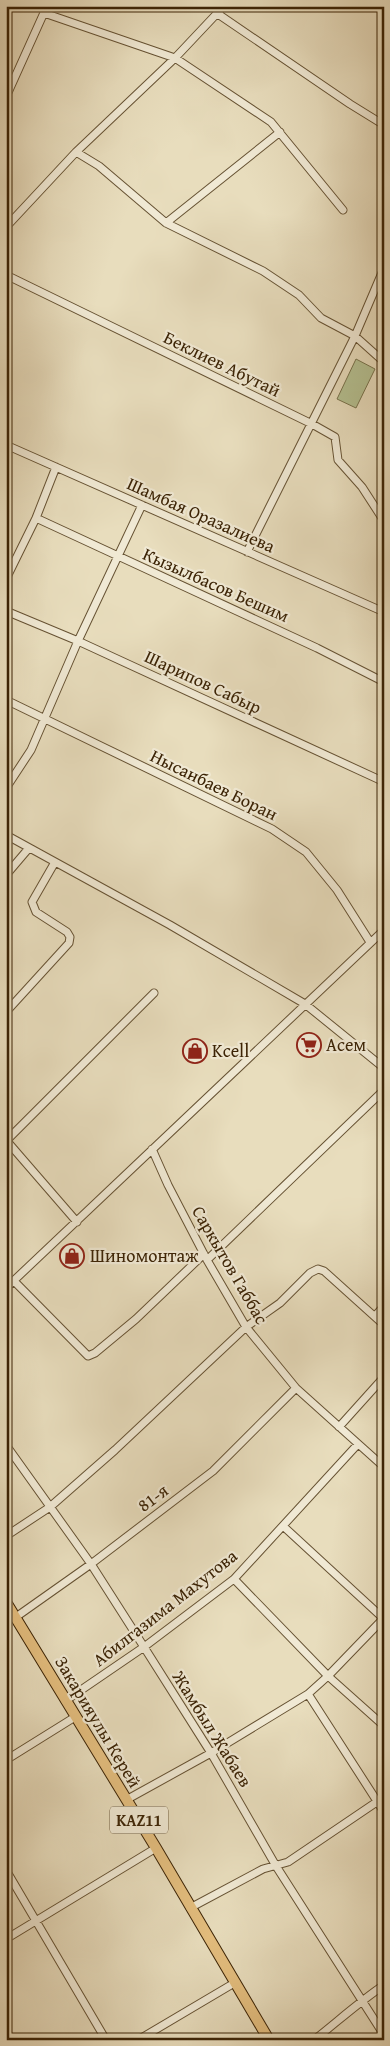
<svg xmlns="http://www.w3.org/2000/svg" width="390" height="2046" font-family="'Gentium Book Plus',serif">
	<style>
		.green { fill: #b5c192; stroke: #78724c }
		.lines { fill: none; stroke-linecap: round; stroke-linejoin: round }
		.minor-casing { stroke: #665233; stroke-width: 9 }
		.highway-casing { stroke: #3b2305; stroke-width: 12 }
		.minor { stroke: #f0e9d4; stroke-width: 7 }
		.highway { stroke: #e4be7e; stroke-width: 10 }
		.labels { text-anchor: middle; stroke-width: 4.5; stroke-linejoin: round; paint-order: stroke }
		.shield { fill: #f0e9d4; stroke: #715e43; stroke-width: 1 }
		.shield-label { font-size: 16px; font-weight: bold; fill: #3b2305 }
		.street-label { font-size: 18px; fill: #3b2305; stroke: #f0e9d4 }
		.poi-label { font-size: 18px; fill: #3b2305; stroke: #f0e9d4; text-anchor: start }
	</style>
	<rect width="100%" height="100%" fill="#e8ddbd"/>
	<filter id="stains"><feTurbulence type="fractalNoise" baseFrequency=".004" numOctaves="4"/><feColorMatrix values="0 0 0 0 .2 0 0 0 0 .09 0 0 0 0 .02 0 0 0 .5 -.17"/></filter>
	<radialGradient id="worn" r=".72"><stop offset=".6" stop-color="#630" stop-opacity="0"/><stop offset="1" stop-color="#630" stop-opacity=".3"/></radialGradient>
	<path class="green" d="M356 359 375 369 356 408 337 399Z"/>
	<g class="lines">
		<defs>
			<path id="minor" d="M44 13 175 58 271 122 343 210
				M218 14 350 104 384 125
				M6 97 47 6
				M76 152 99 166 166 223 263 271 299 295 321 318 355 336 384 362
				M166 223 280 132
				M6 227 76 152 175 58 224 6
				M6 275 312 424 335 437 338 460 362 487 384 521
				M6 445 384 612
				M36 518 317 648 384 682
				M247 552 355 336 384 268
				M6 579 36 518 56 467
				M6 611 78 641 380 780 384 785
				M6 700 272 829 306 852 337 890 370 942
				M6 788 31 750 78 641 142 505
				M6 835 170 925 305 1004 384 1068
				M6 875 29 848
				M6 1012 69 943 70 937 67 932 36 912 32 902 55 862
				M6 1140 77 1222
				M7 1140 154 993
				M152 1149 168 1185 207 1260 246 1327 296 1388 384 1467
				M207 1260 384 1090
				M14 1281 88 1356 95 1353 136 1319 204 1254
				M6 1288 384 930
				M375 1316 384 1306
				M339 1427 384 1377
				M6 1445 91 1564 144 1647 211 1753 276 1866 384 2035
				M283 1526 384 1619
				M6 1536 50 1507 115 1450 246 1327 280 1303 310 1273 318 1269 324 1271 384 1325
				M234 1579 328 1676 384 1726
				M16 1617 91 1564 213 1471 296 1388
				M308 1694 384 1812
				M65 1701 144 1647 234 1579 358 1444
				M6 1760 75 1717
				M126 1800 211 1753 308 1694 328 1676 384 1618
				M6 1870 106 2040
				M190 1908 263 1869 288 1862 384 1797
				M6 1939 156 1848
				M138 2040 236 1982
				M314 2040C337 2022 359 2002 384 1985"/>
			<path id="highway" d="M6 1602 156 1848 269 2040"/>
		</defs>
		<use href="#minor" class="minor-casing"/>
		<use href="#highway" class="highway-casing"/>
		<use href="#minor" class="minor"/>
		<use href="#highway" class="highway"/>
	</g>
	<defs>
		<symbol id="supermarket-ring" viewBox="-11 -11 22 22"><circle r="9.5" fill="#f0e9d4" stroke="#8f2418" stroke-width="1.5"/><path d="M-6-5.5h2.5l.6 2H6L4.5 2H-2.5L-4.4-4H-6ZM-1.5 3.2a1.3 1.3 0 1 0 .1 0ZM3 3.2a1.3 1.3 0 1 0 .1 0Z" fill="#8f2418"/></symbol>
		<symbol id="shop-ring" viewBox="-11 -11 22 22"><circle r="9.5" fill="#f0e9d4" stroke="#8f2418" stroke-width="1.5"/><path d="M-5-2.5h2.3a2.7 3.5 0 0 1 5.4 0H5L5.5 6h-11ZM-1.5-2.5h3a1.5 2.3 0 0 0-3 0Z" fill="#8f2418"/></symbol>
	</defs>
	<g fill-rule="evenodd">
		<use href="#supermarket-ring" x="295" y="1031" width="28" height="28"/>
		<use href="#shop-ring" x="181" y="1037" width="28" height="28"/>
		<use href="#shop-ring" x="58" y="1242" width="28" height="28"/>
	</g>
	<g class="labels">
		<rect class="shield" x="110" y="1806.5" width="58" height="27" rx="4"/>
		<g class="shield-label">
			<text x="139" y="1826">KAZ11</text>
		</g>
		<g class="street-label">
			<text transform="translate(222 364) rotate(26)" y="6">Беклиев Абутай</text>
			<text transform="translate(201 515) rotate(24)" y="6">Шамбая Оразалиева</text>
			<text transform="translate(216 585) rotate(24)" y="6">Кызылбасов Бешим</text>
			<text transform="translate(203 682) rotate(25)" y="6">Шарипов Сабыр</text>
			<text transform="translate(214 785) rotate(26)" y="6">Нысанбаев Боран</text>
			<text transform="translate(230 1265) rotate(60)" y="6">Саркытов Габбас</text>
			<text transform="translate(153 1498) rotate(-37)" y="6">81-я</text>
			<text transform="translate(165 1608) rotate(-38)" y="6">Абилгазима Махутова</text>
			<text transform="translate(98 1722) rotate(59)" y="6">Закарияулы Керей</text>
			<text transform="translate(212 1729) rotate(58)" y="6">Жамбыл Жабаев</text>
		</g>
		<g class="poi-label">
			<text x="326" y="1051">Асем</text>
			<text x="212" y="1057">Kcell</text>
			<text x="90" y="1262">Шиномонтаж</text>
		</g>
	</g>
	<rect width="390" height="2046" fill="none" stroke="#e8ddbd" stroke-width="25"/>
	<rect x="8" y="8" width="375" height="2031" fill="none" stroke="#3b2305" stroke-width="2.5"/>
	<rect x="12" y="12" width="365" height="2021" fill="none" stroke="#3b2305"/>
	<rect width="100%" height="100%" filter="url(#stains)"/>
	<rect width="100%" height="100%" fill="url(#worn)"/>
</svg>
